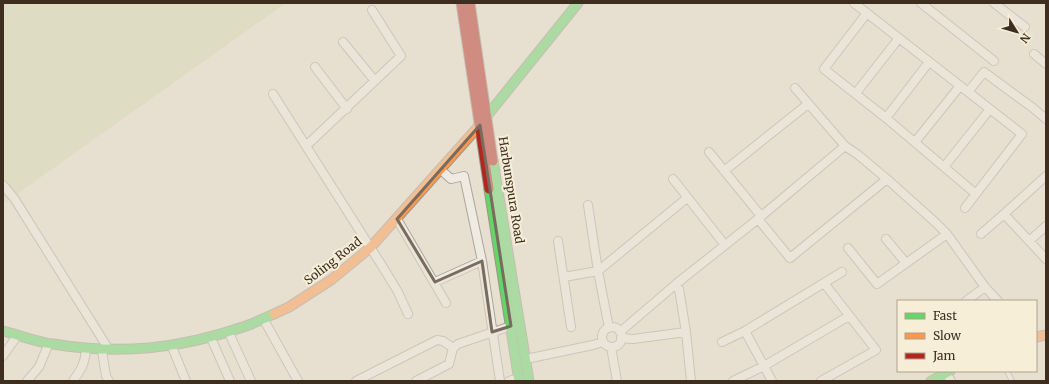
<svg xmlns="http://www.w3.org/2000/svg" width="1049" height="384" font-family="Merriweather,serif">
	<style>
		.green { fill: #d6d7b3 }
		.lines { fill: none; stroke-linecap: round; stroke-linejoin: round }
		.lane-casing { stroke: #ada599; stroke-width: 6 }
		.street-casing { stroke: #ada599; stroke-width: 10 }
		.fast-casing { stroke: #9c958a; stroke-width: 11 }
		.slow-casing { stroke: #9c958a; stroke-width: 11 }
		.jam-casing { stroke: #9c958a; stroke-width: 11 }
		.lane { stroke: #efebe3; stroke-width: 4 }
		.street { stroke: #efebe3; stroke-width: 8 }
		.fast { stroke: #63d668; stroke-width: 9 }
		.slow { stroke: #ff974d; stroke-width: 9 }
		.jam { stroke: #b3261e; stroke-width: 9 }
		.marked { fill: none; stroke: #786c5e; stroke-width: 3; stroke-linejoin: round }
		.labels { text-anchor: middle; stroke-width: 4; stroke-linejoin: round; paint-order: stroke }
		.street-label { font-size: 12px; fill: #3d2e20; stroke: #f7eed8 }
	</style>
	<rect width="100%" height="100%" fill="#e7e0d1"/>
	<path class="green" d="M3 3H286L6 202 3 197Z"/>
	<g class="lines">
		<defs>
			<path id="lane" d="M1007 371 1012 381"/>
			<path id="street" d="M854 3 1022 134 965 208
				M921 3 994 61
				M994 3 1025 27
				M867 13 824 69 886 118 976 194
				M343 42 375 81
				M1034 54 1046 64
				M315 67 347 109
				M795 88 845 146 857 154 887 179 935 222 947 234 985 287 998 301
				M968 92 984 72 1033 108 1046 119
				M856 93 899 38
				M273 94 384 269 398 292 408 314
				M886 118 929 62
				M915 142 960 86
				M306 146 401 56 372 10
				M709 152 761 216
				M944 167 990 109
				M440 169 451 179 464 176 482 261 500 381
				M724 171 808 104
				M673 179 725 245
				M3 185 14 198 106 345
				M588 205 598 271 609 328
				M1004 214 1046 176
				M397 219 446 303
				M758 219 790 258 887 179
				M981 234 1004 214 1046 259
				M886 239 906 263
				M558 241 571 327
				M1029 241 1046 226
				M848 248 877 284 947 234
				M564 277 598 271 687 198
				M435 282 482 261
				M676 284 679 289 686 332 691 381
				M966 301 985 287
				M264 320 298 381
				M602 337a10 10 0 1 1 20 0a10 10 0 1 1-20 0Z
				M745 331 772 381
				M620 332 676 284 758 219 845 146
				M229 333 251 381
				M211 338 230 381
				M621 338 633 339 686 332
				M722 342 745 331 842 272
				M172 347 186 381
				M611 347 617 381
				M102 351 106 376 109 381
				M3 356 17 336
				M526 359 593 345 603 342
				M946 373 951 381
				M27 381 39 367 49 343
				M73 381C81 370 85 363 86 350
				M356 381 437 340 443 341 453 348
				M416 381 449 364 453 348 458 344 511 326
				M509 381 519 378
				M733 381 764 366 849 316
				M821 381 876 350 824 283"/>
			<path id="fast" d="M478 127 578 3
				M493 161 529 381
				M489 189 519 381
				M3 331C19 335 36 342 53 344 120 355 179 349 243 327 253 324 264 318 274 314
				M931 381 950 371"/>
			<path id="slow" d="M274 314 289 307 331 280 370 248 478 127
				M1036 337 1046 335"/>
			<path id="jam" d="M461 3 489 189
				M470 3 493 161"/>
		</defs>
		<use href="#lane" class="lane-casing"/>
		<use href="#street" class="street-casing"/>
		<use href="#fast" class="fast-casing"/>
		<use href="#slow" class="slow-casing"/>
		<use href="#jam" class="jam-casing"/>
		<use href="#lane" class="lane"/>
		<use href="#street" class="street"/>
		<use href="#fast" class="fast"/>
		<use href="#slow" class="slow"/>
		<use href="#jam" class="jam"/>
	</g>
	<path d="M0 0H1049V384H0ZM480 125 511 326 492 332 482 261 435 282 397 219Z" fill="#e7e0d1" fill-opacity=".55" fill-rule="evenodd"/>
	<path class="marked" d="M480 125 511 326 492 332 482 261 435 282 397 219Z"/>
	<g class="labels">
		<g class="street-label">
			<text transform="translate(511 190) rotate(81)" y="4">Harbunspura Road</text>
			<text transform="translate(333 261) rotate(-38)" y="4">Soling Road</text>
		</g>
	</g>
	<rect width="1049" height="384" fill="none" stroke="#3d2e20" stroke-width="8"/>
	<rect x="897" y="300" width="140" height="72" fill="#f7eed8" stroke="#ada18e"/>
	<rect x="905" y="313" width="20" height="6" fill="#63d668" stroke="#ada18e"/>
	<text x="933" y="320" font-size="12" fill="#3d2e20">Fast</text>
	<rect x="905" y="333" width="20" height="6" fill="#ff974d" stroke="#ada18e"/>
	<text x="933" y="340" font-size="12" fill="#3d2e20">Slow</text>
	<rect x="905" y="353" width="20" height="6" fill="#b3261e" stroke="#ada18e"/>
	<text x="933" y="360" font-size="12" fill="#3d2e20">Jam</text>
	<g transform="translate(1017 32) rotate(127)" stroke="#f7eed8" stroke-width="3" paint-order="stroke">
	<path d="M0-3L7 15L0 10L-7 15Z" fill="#3d2e20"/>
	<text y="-6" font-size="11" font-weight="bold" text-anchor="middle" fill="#3d2e20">N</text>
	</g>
</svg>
